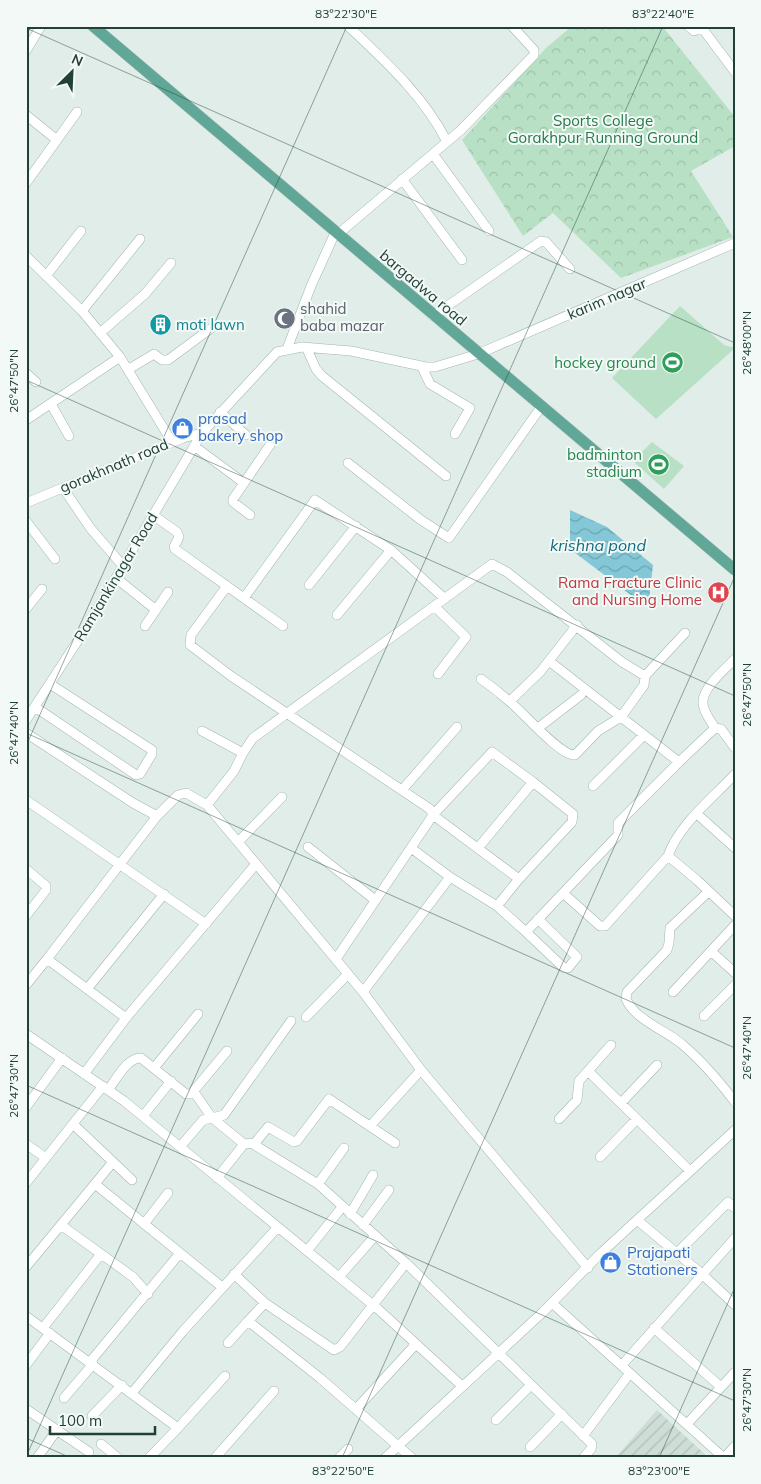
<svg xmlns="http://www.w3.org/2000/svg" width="761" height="1484" font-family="Mulish,sans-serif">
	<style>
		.industrial { fill: url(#industrial-furrows) }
		.park { fill: url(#park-crowns) }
		.garden { fill: #b8e0c4 }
		.water { fill: url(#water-waves) }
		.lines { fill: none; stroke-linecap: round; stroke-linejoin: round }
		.minor-casing { stroke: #a3b6b0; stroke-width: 10 }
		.major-casing { stroke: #c1cac7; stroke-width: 12 }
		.minor { stroke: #fff; stroke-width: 9 }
		.major { stroke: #61a797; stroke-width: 11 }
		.ticks { fill: none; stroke: #204038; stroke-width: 1; stroke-opacity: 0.45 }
		.labels { text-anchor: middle; stroke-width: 4; stroke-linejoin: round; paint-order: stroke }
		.park-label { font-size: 15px; fill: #267a49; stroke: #f2f9f6 }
		.street-label { font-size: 15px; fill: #204038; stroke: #f2f9f6 }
		.worship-label { font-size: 15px; fill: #5b616d; stroke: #f2f9f6; text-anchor: start }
		.culture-label { font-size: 15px; fill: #0d838f; stroke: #f2f9f6; text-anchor: start }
		.leisure-label { font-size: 15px; fill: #27864d; stroke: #f2f9f6; text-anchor: end }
		.shop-label { font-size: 15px; fill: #366cbe; stroke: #f2f9f6; text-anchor: start }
		.health-label { font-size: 15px; fill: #be3a42; stroke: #f2f9f6; text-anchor: end }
		.water-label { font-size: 16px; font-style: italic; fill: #146b81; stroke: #f2f9f6 }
		.neatline { fill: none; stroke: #204038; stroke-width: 2 }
		.ticks-label { font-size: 12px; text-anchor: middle; fill: #204038 }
	</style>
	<defs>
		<pattern id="industrial-furrows" width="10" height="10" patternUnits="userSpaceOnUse" patternTransform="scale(1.25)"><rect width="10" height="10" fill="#cfddd7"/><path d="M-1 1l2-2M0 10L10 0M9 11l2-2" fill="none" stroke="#b1bfb9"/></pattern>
		<pattern id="park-crowns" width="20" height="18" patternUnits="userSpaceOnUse" patternTransform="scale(1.25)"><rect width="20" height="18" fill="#b8e0c4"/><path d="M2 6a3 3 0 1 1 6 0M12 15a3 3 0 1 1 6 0" fill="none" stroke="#9ec1a9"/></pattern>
		<pattern id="water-waves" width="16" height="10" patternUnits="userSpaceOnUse" patternTransform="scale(1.25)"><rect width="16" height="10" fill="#84c8d7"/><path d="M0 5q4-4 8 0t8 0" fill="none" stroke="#6ca4af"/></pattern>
	</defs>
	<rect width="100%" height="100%" fill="#e1ede8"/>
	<path class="industrial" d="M657 1410 709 1458H615Z"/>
	<path class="park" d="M572 26H662L735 117V146L691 171 733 237 621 278 553 213 523 236 462 140 546 48Z"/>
	<path class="garden" d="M680 306 724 345 735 348 656 419 612 378Z
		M652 442 684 466 664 489 633 461Z"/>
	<path class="water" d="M570 510 607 527 653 565 648 608 570 549Z"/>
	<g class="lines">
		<defs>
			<path id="minor" d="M348 26C384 60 425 97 447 142
				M688 26 694 31 705 26
				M702 28 735 72
				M26 51 41 26
				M26 115 57 140
				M433 154 489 231
				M402 179 462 260
				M26 183 77 112
				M337 235 461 130 534 55V50L512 26
				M26 256 82 311 120 357 172 442
				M46 276 81 231
				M82 311 140 239
				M433 316 541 241 546 242 570 269
				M100 333 145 294 171 263
				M306 347 316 369 322 376 446 476
				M287 349 311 286 335 233
				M422 367 430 384 470 408 455 434
				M129 369 154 354 162 360H168L210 329
				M26 373 36 382
				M51 404 69 436
				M220 412 246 435
				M26 420 120 357
				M194 446 244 483
				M348 463 421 520 449 538 541 407
				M63 488 91 529 123 566
				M26 503 183 438 202 433
				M153 515 177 532 179 537 174 547 175 549 283 626
				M250 515 233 502V499L270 445
				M26 521 55 559
				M116 578 156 610
				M309 585 356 526
				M227 586 191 635 190 645 231 676 430 809 433 815 336 959
				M244 598 315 500 391 550 444 598
				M434 606 466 637 438 674
				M26 609 42 589
				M337 615 391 550
				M145 626 168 592
				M645 676 644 685 621 717 679 762 715 728 721 729 735 748
				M481 679C491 686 500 693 509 701 523 712 560 756 575 755L598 731 621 717 549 661
				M510 701 540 672 577 625
				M35 707 136 775 140 774 152 754V750L50 684
				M26 720 86 628 202 433 277 352 302 347 351 351 426 367H435L478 354 735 243
				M538 728 581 695
				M715 728C711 721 703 712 703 703 702 688 725 669 735 659
				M202 731 243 753 253 738 492 564 507 572 622 662 645 676 685 633
				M26 733 133 803 157 816
				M492 752 533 782 573 814 572 822 519 879 433 815Z
				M593 786 644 735
				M402 790 457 727
				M26 800 206 924
				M207 805 234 771 243 753
				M697 814 735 848
				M238 842 282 797
				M308 847 375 900
				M411 848 450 877
				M478 848 533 782
				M668 856 697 880 735 916
				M26 869 46 886V890L26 916
				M708 892 670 928 669 943 667 950 627 992 626 999C636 1021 666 1030 683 1045 703 1062 719 1081 735 1102
				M563 893 600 926H605L668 856C679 824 712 799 735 774
				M497 906 519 879
				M526 932 564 968H568L577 957 538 919
				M711 951 735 973
				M26 985 47 959
				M87 989 164 894
				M363 992 450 877 497 906 526 932 618 835V823L679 762
				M673 992 735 925
				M704 1016 735 985
				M306 1017 348 974
				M126 1018 47 959 157 816 178 795 186 793 207 805 363 992 421 1070 588 1268
				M26 1034 124 1101 378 1309 462 1386
				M154 1068 198 1014
				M588 1071 690 1171
				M84 1074 126 1018 256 864
				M108 1090C117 1079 126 1058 141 1058L186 1094H191L227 1051
				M194 1092 210 1115
				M621 1103 657 1065
				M26 1107 62 1058
				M143 1116 171 1081
				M211 1117 244 1144 217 1178
				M559 1119 577 1100 579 1081 611 1045
				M73 1124 132 1180
				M370 1126 421 1070
				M26 1144 46 1158
				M244 1144 255 1143 268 1127 294 1142 297 1141 329 1099 395 1143
				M253 1144 318 1184 406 1263 592 1444 591 1449 583 1458
				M180 1147 203 1120 224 1115 291 1021
				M600 1157 637 1119
				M26 1183 103 1086
				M95 1184 222 1287
				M318 1184 344 1148
				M350 1214 373 1175
				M637 1220 702 1274 735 1305
				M144 1224 168 1193
				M61 1225 133 1277 148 1294
				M363 1225 389 1190
				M307 1251 342 1207
				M677 1253 728 1202 735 1208
				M26 1267 113 1162
				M234 1274 265 1303
				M339 1277 375 1236
				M552 1303 724 1458
				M26 1316 178 1428 149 1458
				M248 1321 265 1303 334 1350 340 1347 406 1263
				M43 1328 101 1254
				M654 1328 721 1387
				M228 1343 248 1321 320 1378 398 1446 385 1458
				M90 1362 180 1253
				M26 1365 50 1333
				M622 1365 735 1238
				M132 1393 183 1331 278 1227
				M64 1398 93 1364
				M26 1409 89 1452
				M356 1409 416 1344
				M92 1416 122 1385
				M496 1420 531 1385
				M687 1424 735 1372
				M178 1428 225 1376
				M583 1436 630 1373
				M101 1444 118 1458
				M530 1447 562 1414
				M37 1458 57 1430
				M215 1458 274 1391
				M339 1458 348 1449
				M412 1458 398 1446 542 1313 600 1254 735 1130
				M724 1458 735 1446"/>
			<path id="major" d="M93 26 735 570"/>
		</defs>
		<use href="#minor" class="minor-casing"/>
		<use href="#major" class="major-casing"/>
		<use href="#minor" class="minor"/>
		<use href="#major" class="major"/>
	</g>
	<path class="ticks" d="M26 28 735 343M26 36 31 26M26 380 735 696M26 733 735 1048M26 746 347 26M26 1085 735 1401M26 1438 71 1458M26 1457 663 26M342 1458 735 576M659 1458 735 1287"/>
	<defs>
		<symbol id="mosque-disc" viewBox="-11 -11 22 22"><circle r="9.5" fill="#6b7280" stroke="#f2f9f6"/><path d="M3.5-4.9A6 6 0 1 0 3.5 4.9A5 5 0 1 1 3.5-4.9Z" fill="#fff"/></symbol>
		<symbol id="building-disc" viewBox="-11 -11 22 22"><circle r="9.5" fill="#0f9aa8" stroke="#f2f9f6"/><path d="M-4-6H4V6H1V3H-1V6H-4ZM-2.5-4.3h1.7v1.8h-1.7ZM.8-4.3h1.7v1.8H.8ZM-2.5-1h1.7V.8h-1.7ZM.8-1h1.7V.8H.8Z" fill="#fff"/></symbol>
		<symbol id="stadium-disc" viewBox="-11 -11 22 22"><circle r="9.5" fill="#2e9e5b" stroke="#f2f9f6"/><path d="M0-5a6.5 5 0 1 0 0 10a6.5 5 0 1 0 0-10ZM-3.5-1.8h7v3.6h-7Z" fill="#fff"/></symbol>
		<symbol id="shop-disc" viewBox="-11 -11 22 22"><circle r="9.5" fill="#3f7fe0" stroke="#f2f9f6"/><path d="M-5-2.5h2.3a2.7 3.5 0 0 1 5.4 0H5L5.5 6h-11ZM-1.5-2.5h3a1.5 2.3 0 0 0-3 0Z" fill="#fff"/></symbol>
		<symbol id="hospital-disc" viewBox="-11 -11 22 22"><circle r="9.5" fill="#e0444e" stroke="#f2f9f6"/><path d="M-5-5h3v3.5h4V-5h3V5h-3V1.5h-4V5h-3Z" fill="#fff"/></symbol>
	</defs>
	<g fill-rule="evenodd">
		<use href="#mosque-disc" x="272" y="306" width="25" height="25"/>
		<use href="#building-disc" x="148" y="312" width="25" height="25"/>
		<use href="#stadium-disc" x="660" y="350" width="25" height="25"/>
		<use href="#shop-disc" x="170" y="416" width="25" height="25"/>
		<use href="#stadium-disc" x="646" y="452" width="25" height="25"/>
		<use href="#hospital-disc" x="706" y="580" width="25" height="25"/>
		<use href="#shop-disc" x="598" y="1250" width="25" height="25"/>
	</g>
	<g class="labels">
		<g class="park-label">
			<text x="603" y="126">Sports College<tspan x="603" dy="17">Gorakhpur Running Ground</tspan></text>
		</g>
		<g class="street-label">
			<text transform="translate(423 288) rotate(40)" y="5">bargadwa road</text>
			<text transform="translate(607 299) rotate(-23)" y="5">karim nagar</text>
			<text transform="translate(114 466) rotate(-23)" y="5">gorakhnath road</text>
			<text transform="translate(116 577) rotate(-59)" y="5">Ramjankinagar Road</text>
		</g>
		<g class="worship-label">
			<text x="300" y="314">shahid<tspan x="300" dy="17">baba mazar</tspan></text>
		</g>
		<g class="culture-label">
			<text x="176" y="330">moti lawn</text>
		</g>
		<g class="leisure-label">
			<text x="656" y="368">hockey ground</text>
			<text x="642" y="460">badminton<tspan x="642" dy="17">stadium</tspan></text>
		</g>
		<g class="shop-label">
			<text x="198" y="424">prasad<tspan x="198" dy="17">bakery shop</tspan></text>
			<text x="627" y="1258">Prajapati<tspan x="627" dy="17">Stationers</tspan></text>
		</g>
		<g class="health-label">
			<text x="702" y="588">Rama Fracture Clinic<tspan x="702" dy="17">and Nursing Home</tspan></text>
		</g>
		<g class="water-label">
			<text x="598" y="551">krishna pond</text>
		</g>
	</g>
	<rect width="761" height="1484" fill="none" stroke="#f2f9f6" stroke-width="55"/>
	<g transform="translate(72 72) rotate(24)" stroke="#f2f9f6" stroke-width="4" paint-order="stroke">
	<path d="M0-4L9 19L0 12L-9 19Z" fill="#204038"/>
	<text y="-8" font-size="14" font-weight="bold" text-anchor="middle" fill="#204038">N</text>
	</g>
	<path d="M50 1426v8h105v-8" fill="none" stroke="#204038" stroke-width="2.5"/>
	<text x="58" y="1426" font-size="15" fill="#204038" stroke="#f2f9f6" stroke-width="4" paint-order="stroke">100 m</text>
	<rect x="28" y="28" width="706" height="1428" class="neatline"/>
	<g class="ticks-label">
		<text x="346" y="18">83°22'30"E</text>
		<text x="663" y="18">83°22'40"E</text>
		<text transform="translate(747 343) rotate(-90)" y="4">26°48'00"N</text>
		<text transform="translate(14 381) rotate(-90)" y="4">26°47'50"N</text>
		<text transform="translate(747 695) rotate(-90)" y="4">26°47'50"N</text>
		<text transform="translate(14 733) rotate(-90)" y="4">26°47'40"N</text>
		<text transform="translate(747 1048) rotate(-90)" y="4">26°47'40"N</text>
		<text transform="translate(14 1086) rotate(-90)" y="4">26°47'30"N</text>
		<text transform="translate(747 1400) rotate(-90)" y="4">26°47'30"N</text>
		<text x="343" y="1475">83°22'50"E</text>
		<text x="659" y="1475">83°23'00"E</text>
	</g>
</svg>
